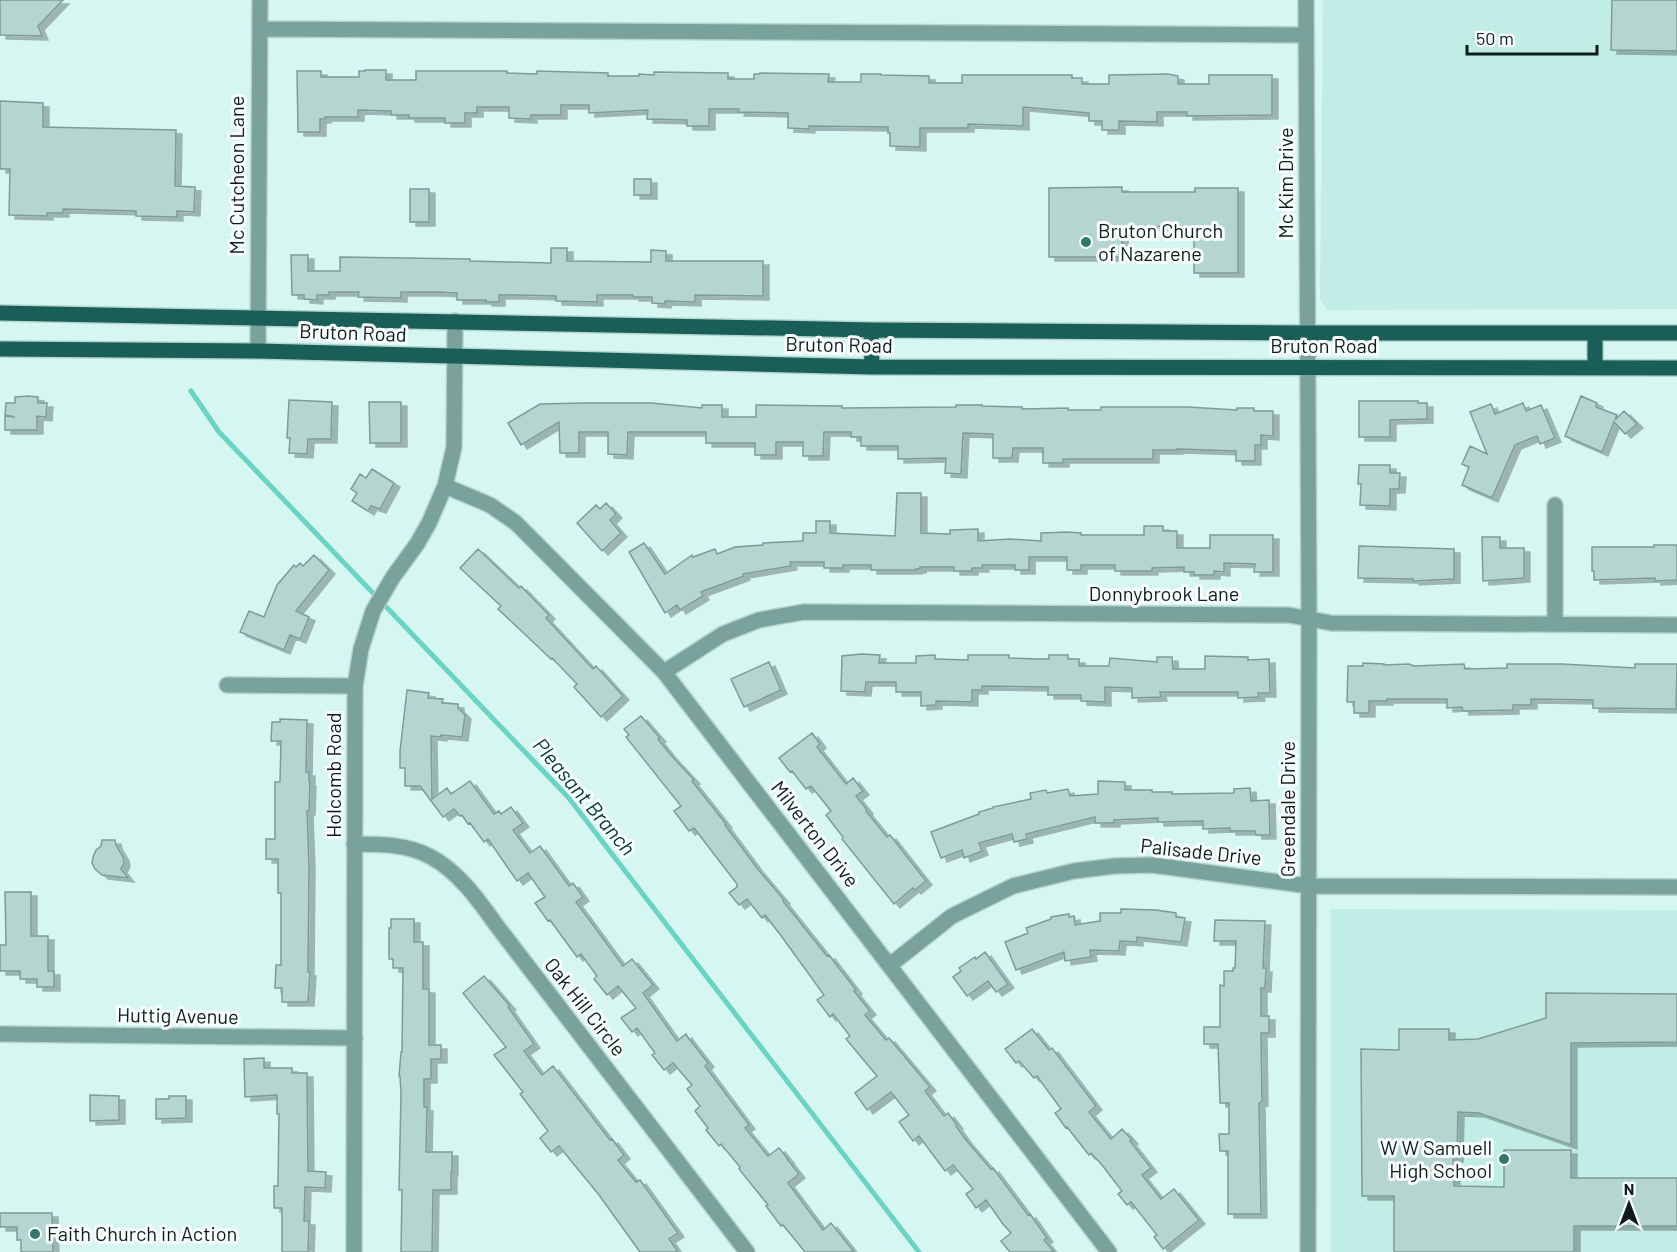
<svg xmlns="http://www.w3.org/2000/svg" width="1677" height="1252" font-family="Barlow,sans-serif">
	<style>
		.built { fill: #c2ede6 }
		.lines { fill: none; stroke-linecap: round; stroke-linejoin: round }
		.stream { stroke: #69d4c6; stroke-width: 5 }
		.building { fill: #b5d6d0; stroke: #7d9c97; stroke-width: 1.5; filter: url(#shadow) }
		.minor-casing { stroke: #b6d4cf; stroke-width: 18 }
		.major-casing { stroke: #b6d4cf; stroke-width: 18 }
		.minor { stroke: #79a29c; stroke-width: 15 }
		.major { stroke: #195f57; stroke-width: 15 }
		.poi-dot { fill: #30776e; stroke: #f7fefd; stroke-width: 2 }
		.labels { text-anchor: middle; stroke-width: 6; stroke-linejoin: round; paint-order: stroke }
		.street-label { font-size: 20px; fill: #0f1b1a; stroke: #f7fefd }
		.poi-label { font-size: 20px; fill: #0f1b1a; stroke: #f7fefd; text-anchor: start }
		.water-label { font-size: 21px; font-style: italic; fill: #013631; stroke: #f7fefd }
	</style>
	<defs>
		<filter id="shadow"><feDropShadow dx="6" dy="4" stdDeviation="0" flood-color="#0004"/></filter>
	</defs>
	<rect width="100%" height="100%" fill="#d6f7f1"/>
	<path class="built" d="M1323 0H1677V309L1327 310 1320 299Z
		M1331 909 1677 910V1252H1331Z"/>
	<g class="lines">
		<path class="stream" d="M191 391 219 432 568 797 919 1252"/>
	</g>
	<path class="building" d="M0 0H63L38 26 42 36 0 35Z
		M1612 0H1677V51L1611 50Z
		M365 70H386V80H416V71H507V73L537 74V71L608 73V76H639V74L654 75V72L728 73V79H754V74H760V73L829 74 828 82H861V74H881V75L929 76V83H962V75H1072V78H1082V84H1109V75L1168 74 1178 76V84H1209V75H1272V115L1187 116V112H1157V122L1119 121V130H1102V121H1089V113L1023 107V126L968 124V128H920V147L890 146V133H888V127L809 126V129L788 128V113L738 112 739 109H709V126H687V120L647 119 648 110 589 113V105H561V115H531V119L509 118V107H477V113H465V123H445V118H409V115H391V111L358 110V117H325V119H320V132H298L297 71H321V77H359V71H365Z
		M0 101 43 103V127L176 130 175 186 195 187 194 212 177 211V217L136 216V211L63 209V213H47V216L9 215 10 169H0Z
		M634 179H651V195H634Z
		M1122 187V192H1195V188H1238V273H1194V226L1122 227V257H1049V188Z
		M410 189H429V222H410Z
		M551 248H567V261L651 262V250L666 251V261H763V296L695 295V302L665 301V304L652 303V297H633V295H597V302L556 301V296L518 295H499V302H486V300H457V293L438 292H401V298L358 297 359 292H329V295H317V300L304 299V295H292L291 255H308V271H340V257L470 259V261L551 263Z
		M28 396 38 397V403H47L46 417 37 416V430H5V416L15 417 5 415 6 403H15V397Z
		M1581 396 1597 403 1596 407 1617 415 1615 420 1624 411 1637 424 1625 434 1614 422 1602 452 1565 436Z
		M289 400 332 402 331 439H308L307 454 289 453 290 438H287Z
		M1359 401H1418V403H1427V419L1390 420V437H1359Z
		M369 402H401V443H370Z
		M583 403H652L702 408V405H722V417H756V405L842 406V408L956 407V405H982V406L1022 407V409L1068 408V410H1101V407H1188L1237 410V408H1254V411H1273V436L1261 435V445H1255V461H1236V451L1177 449V450H1153V459H1063V463H1043V448H1013L1012 458H993V434L963 433 961 474 945 473 946 458 898 459V446H861V437H851V432H824L823 456H803V442H776V455H755V443H706V432H628L627 455 608 454V432H579V453H560L559 422 521 445 508 423 540 404Z
		M1523 403 1526 411 1541 405 1555 438 1540 444 1537 436 1515 445 1492 498 1462 485 1469 467 1462 464 1470 446 1487 454 1470 412 1491 404 1495 414Z
		M1359 465H1390V473H1400L1399 489H1390V506L1360 505 1361 484H1358Z
		M372 469 394 483 380 509 371 506 368 511 352 501 357 493 351 489 360 474 366 478Z
		M897 493H921V533L950 534V530L978 529V541L1010 539 1041 541V533L1067 532 1081 533V535H1144V526H1163V531H1177V548H1210V535H1273V572H1254L1255 564 1224 563V572L1214 571V575H1194V572H1184V567L1152 568V571H1115V565H1081V570H1067V557H1029V570H1015V565H982L983 568H972V571H954V567H920V569H916V570H871V565H843V568H824V562H790L791 566 743 574 744 576 701 592 703 596 680 610 677 605 665 613 629 552 644 543 665 574 692 555 693 557 715 549 717 554 735 547 763 545V543L803 541V533H816V521H830V533L895 536Z
		M606 503 616 514 610 520 621 533 602 551 577 523 596 505 600 509Z
		M1482 537H1500V548H1524V578L1483 581Z
		M1654 545H1677V580L1655 581V578L1594 580V571H1592V547H1654Z
		M1359 546 1454 549V579L1413 581V579L1358 578Z
		M478 549 519 588 521 586 549 615 546 618 593 669 596 666 623 696 601 717 574 687 577 684 552 658 551 659 498 609 501 606 460 568Z
		M314 555 329 570 296 611 309 617 300 639 290 635 284 650 240 632 249 611 264 617 277 585 294 565 296 567 300 563 303 566Z
		M861 654 880 655 879 663H916V656L935 655V659L968 660V655H1009V658L1039 659H1049V655H1068V659H1079V666H1109L1110 658 1157 662V657H1172L1173 669H1205V656L1248 657V660L1269 659 1270 693H1258L1259 697 1238 698V692H1160L1161 697 1132 698V688L1105 687V702L1081 701V695H1048V687L982 686V690H972V702L936 701V705L921 706V692H896V682H866L865 692 841 691 842 656Z
		M769 662 781 690 744 707 731 679Z
		M1363 663 1384 664V665L1409 664 1414 666 1464 664 1465 669 1507 668V664H1562L1635 668V664H1677L1676 709 1593 708V700L1531 699V705H1513V710L1463 711 1462 707 1447 708V699H1387V701H1369V713H1354V702H1347L1348 666H1363Z
		M407 690 429 693 428 698 443 699 442 703 458 704V708L465 715 462 737 441 735V737L431 736 432 799 447 788 451 794 470 781 494 814 499 811 501 814 511 807 523 823 513 830 530 853 540 846 569 886 573 883 583 897 576 902 623 966 632 959 653 985 643 993 677 1041 686 1034 687 1036 708 1063 705 1066 749 1125 745 1128 768 1156 779 1148 788 1159H787L799 1174 788 1183 823 1230 831 1223 854 1252H805L783 1225 781 1226 766 1206 768 1205 739 1169 740 1167 721 1144 719 1146 706 1130 708 1128 695 1111 700 1106 687 1089 692 1085 673 1063 664 1070 652 1055 655 1053 637 1028 632 1032 621 1018 636 1008 618 986 607 995 594 979 597 976 581 954 577 957 550 920 548 921 535 903 545 897 528 873 517 881 488 839 484 842 470 823 468 824 462 815 460 816 454 809 443 817 420 786H405V768H400V751Z
		M641 716 660 738 658 739 669 753 694 780 692 781 726 824 725 825 757 868 784 900 783 901 827 956 829 955 856 990 854 991 870 1011 865 1015 886 1040 889 1038 930 1087 925 1091 944 1116 948 1113 957 1125 956 1126 966 1140 991 1169 993 1168 1028 1215 1030 1214 1047 1238 1044 1240 1054 1252H1010L1001 1241 1011 1233 1003 1224 986 1200 976 1208 966 1194 973 1189 953 1165 945 1171 919 1136 913 1141 899 1122 909 1115 891 1092 867 1110 855 1093 877 1076 846 1039 850 1036 833 1014 830 1017 817 1000 824 995 782 937 765 915 762 918 747 899 739 905 729 893 737 887V884L694 828 689 831 674 811 681 806 626 737 629 735 624 729Z
		M280 719 307 720 306 772H309V782H310L309 811H307L309 866 308 972H310L308 1002H282V988H275L276 965H281V893H278V859H266V839H275V782H280L281 741H271L272 722H280Z
		M812 733 820 744 817 747 846 784 853 778 863 791 856 796 867 810 866 811 887 837 890 835 926 881 915 890 913 888 894 904 842 839 843 837 826 815 831 811 811 786 806 789 792 771 790 772 779 758Z
		M1098 781 1125 782V790H1152V792H1172V794L1234 793V789L1250 788 1251 801 1269 800 1270 835H1256L1255 831H1230V828L1203 829V821L1158 822V818L1114 820V823H1095V817L1026 834 1027 839 1014 842 1012 834 979 843 982 851 964 858 962 850 941 858 931 832 979 814V812L993 808V807L1031 799 1030 793 1046 790 1047 793 1068 789 1070 796 1098 794Z
		M102 840H115L116 845 123 857 124 863 121 869 128 878 102 875 95 869 92 863 93 857 96 850 101 846Z
		M5 892H31V936H48V971H54V987H37V979H20V971H0V945H6Z
		M1121 909 1156 910 1176 913V917L1185 918 1181 942 1137 937V942L1120 941 1119 951 1090 950 1091 957 1065 961 1064 952 1016 970 1005 942 1028 933 1026 928 1051 919V917L1069 914V917L1074 916 1075 925 1100 921V913H1121Z
		M391 919H414V942H423V989H429V1045H441V1059H431V1079H424V1107H427L426 1152H452V1172H451V1190H433L432 1252H401L402 1190H399L401 1093 400 1076H399L401 1052H402L403 968H393V959H389V928H391Z
		M1215 920 1265 921 1263 968H1266L1265 988H1261V1016H1269V1033H1261L1262 1102 1259 1103 1261 1214H1228V1151H1220L1219 1134H1229V1103H1220L1218 1044H1204V1027H1220V985L1224 986V971H1233V968H1235L1236 941H1214Z
		M985 952 1008 984 996 992 988 981 967 996 953 977 961 971 959 968 975 957 976 959Z
		M484 976 510 1006 508 1007 534 1044 524 1051 542 1075 553 1066 610 1140 612 1139 624 1155 618 1160 636 1182 640 1180 678 1233 669 1239 678 1252H640L599 1195 559 1146 551 1152 540 1138 548 1131 520 1094 523 1092 494 1055 506 1047 463 993Z
		M1546 993 1677 994V1042L1571 1043V1145L1479 1113 1458 1112 1457 1158 1453 1157 1454 1186 1504 1187V1150H1571V1178H1677V1226H1574V1252H1394V1196H1362L1361 1049 1399 1050V1029H1449V1040L1478 1039 1546 1018Z
		M1032 1029 1049 1050 1052 1048 1096 1106 1089 1112 1111 1139 1122 1129 1132 1140 1130 1141 1151 1168 1142 1175 1161 1199 1174 1189 1199 1220 1163 1249 1154 1237 1157 1235 1131 1202 1127 1205 1118 1194 1122 1191 1102 1165 1091 1153 1089 1155 1067 1127 1066 1128 1055 1113 1061 1109 1037 1076 1034 1078 1019 1061 1016 1063 1005 1049Z
		M264 1058V1068H292V1073H307L308 1171 326 1172 325 1188 305 1187 304 1221H309L308 1252H282V1208H274V1186H278L279 1114H277V1095L245 1097 244 1059Z
		M90 1095 119 1096V1120L90 1121Z
		M169 1096H186V1118L156 1119V1099H169Z
		M0 1213H52L53 1252H21V1240H17V1227H0Z"/>
	<g class="lines">
		<defs>
			<path id="minor" d="M1306 0 1309 620 1308 1252
				M260 29 1306 35
				M258 351 260 0
				M445 486 490 505 516 523 664 672 1109 1252
				M1555 505V624
				M664 672 723 634 759 620 804 612 1289 615 1331 623 1677 625
				M227 685 355 686
				M354 844C379 844 408 844 431 857 459 872 479 901 497 926L747 1252
				M890 965 952 916 1013 886 1074 871 1115 866 1152 865 1309 886 1677 887
				M0 1034 355 1038
				M354 1252 355 686 361 649 373 611 393 577 417 544 429 523 445 486 454 447 455 321"/>
			<path id="major" d="M0 313 871 330 1308 333H1677
				M871 330 872 367
				M1595 333V368
				M0 349 258 351 872 367 1677 368"/>
		</defs>
		<use href="#minor" class="minor-casing"/>
		<use href="#major" class="major-casing"/>
		<use href="#minor" class="minor"/>
		<use href="#major" class="major"/>
	</g>
	<g class="poi-dot">
		<circle cx="1086" cy="242" r="6"/>
		<circle cx="1504" cy="1159" r="6"/>
		<circle cx="35" cy="1234" r="6"/>
	</g>
	<g class="labels">
		<g class="street-label">
			<text transform="translate(237 175) rotate(-90)" y="7">Mc Cutcheon Lane</text>
			<text transform="translate(1286 183) rotate(-90)" y="7">Mc Kim Drive</text>
			<text transform="translate(353 333) rotate(2)" y="7">Bruton Road</text>
			<text transform="translate(839 345) rotate(1)" y="7">Bruton Road</text>
			<text x="1324" y="353">Bruton Road</text>
			<text x="1164" y="601">Donnybrook Lane</text>
			<text transform="translate(334 775) rotate(-90)" y="7">Holcomb Road</text>
			<text transform="translate(1288 809) rotate(-90)" y="7">Greendale Drive</text>
			<text transform="translate(815 834) rotate(52)" y="7">Milverton Drive</text>
			<text transform="translate(1201 852) rotate(6)" y="7">Palisade Drive</text>
			<text transform="translate(585 1007) rotate(52)" y="7">Oak Hill Circle</text>
			<text transform="translate(178 1016) rotate(1)" y="7">Huttig Avenue</text>
		</g>
		<g class="poi-label">
			<text x="1098" y="238">Bruton Church<tspan x="1098" dy="23">of Nazarene</tspan></text>
			<text x="1492" y="1155" text-anchor="end">W W Samuell<tspan x="1492" dy="23">High School</tspan></text>
			<text x="47" y="1241">Faith Church in Action</text>
		</g>
		<g class="water-label">
			<text transform="translate(584 797) rotate(50)" y="7">Pleasant Branch</text>
		</g>
	</g>
	<g transform="translate(1629 1204)" stroke="#f7fefd" stroke-width="4.5" paint-order="stroke">
	<path d="M0-4.5L10 22L0 15L-10 22Z" fill="#0f1b1a"/>
	<text y="-9" font-size="16" font-weight="bold" text-anchor="middle" fill="#0f1b1a">N</text>
	</g>
	<path d="M1467 45v9h130v-9" fill="none" stroke="#0f1b1a" stroke-width="3"/>
	<text x="1476" y="45" font-size="18" fill="#0f1b1a" stroke="#f7fefd" stroke-width="4.5" paint-order="stroke">50 m</text>
</svg>
